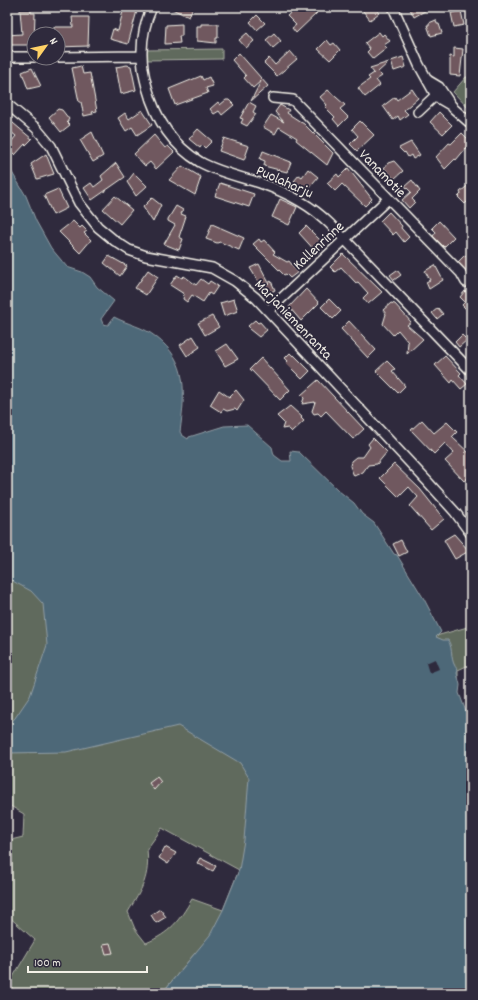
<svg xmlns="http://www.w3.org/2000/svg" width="478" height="1000" font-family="Dekko,sans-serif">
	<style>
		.green { fill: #616a5d; stroke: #aaaea2; fill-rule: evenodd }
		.water { fill: #4e6778; stroke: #909ea5 }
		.pier { fill: #2f2a3d }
		.building { fill: #6f595e; stroke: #f4f1e8 }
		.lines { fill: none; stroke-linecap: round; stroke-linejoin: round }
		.minor-casing { stroke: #f4f1e8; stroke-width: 12 }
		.minor { stroke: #2f2a3d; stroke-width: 9 }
		.labels { text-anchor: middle; stroke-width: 3.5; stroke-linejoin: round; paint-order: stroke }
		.street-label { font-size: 15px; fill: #f4f1e8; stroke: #2f2a3d }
	</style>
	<rect width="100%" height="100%" fill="#2f2a3d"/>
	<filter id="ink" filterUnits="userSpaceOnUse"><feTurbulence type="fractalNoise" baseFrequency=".025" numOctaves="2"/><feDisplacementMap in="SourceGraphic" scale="8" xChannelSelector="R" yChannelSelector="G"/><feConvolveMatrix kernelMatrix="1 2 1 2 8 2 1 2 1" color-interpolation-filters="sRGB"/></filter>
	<g filter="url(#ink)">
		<path class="green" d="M222 49V59L145 60V50Z
			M466 77 471 78V111L453 92Z
			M28 577 182 695 285 807 196 993 195 953 162 993H7V987L35 940 7 915V841L23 837 24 814 7 804V578L13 579ZM162 828 239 870 223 910 192 899C179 921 170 933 146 943L135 929 128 912C142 889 150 877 147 849Z
			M471 626V664L458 670V678L436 636Z"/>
		<path class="water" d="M7 164 26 196 36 221 51 248 67 267 82 272 90 277 97 287 114 301 101 319 103 324 108 325 114 317C127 324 144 327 156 337 189 362 185 393 180 432L182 435 188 439 189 437 224 426 247 425 272 447 274 455 282 461H291L290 451 299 452 339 491 354 503 362 514 374 523 394 554 397 555 424 599 441 632 436 637 443 640H448C454 650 449 661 458 670L457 673 460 685 459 693 468 717V737L471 742V993H162L210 935 223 910 239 870 244 840 249 778 240 763 178 726 66 752 7 753V727L15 718 30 696 47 645 43 604 31 591 7 578Z"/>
		<path class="pier" d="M435 659 439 669 429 673 426 663Z"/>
		<path class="building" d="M124 7H138L128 44 110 39 113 29 118 31Z
			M168 7H193L189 17Z
			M297 7H311L317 13 296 33 292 28 296 25 287 16Z
			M360 7H374L379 13 370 20Z
			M414 7H432L414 17 410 9Z
			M20 10H31V13H35L34 45H7V35L22 34Z
			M461 11 464 25 454 27 451 13Z
			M257 15 265 23 257 30 250 22Z
			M72 17H89L88 46 58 47V34H54V27H73Z
			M436 20 437 24H439L442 33 431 36 427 25H429V23Z
			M182 24V36H179L180 43 165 44 166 25Z
			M201 24H218V38H216V43L197 41V26H201Z
			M379 32 382 36 384 34 390 41 384 45 387 48 373 59 367 52 370 49 365 43Z
			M247 33 254 41 246 48 239 40Z
			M274 33 281 41 273 48 266 40Z
			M327 40 331 45 334 43 340 50 330 60 318 49Z
			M454 48 463 49 460 76 450 75V56L454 57Z
			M290 51 297 59 277 76 264 63 269 58 275 65Z
			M239 53 268 86 251 101 261 81 253 88 244 78 246 76 232 60Z
			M403 57 406 67 394 71 391 61Z
			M389 62 378 72 382 76 376 80 380 85 365 97 358 88 370 79 368 77 374 73 370 68Z
			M127 65 131 66 136 90 121 94 116 67Z
			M81 66 83 74 90 73 97 111 92 112 93 114 84 116 81 102H79L72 68Z
			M32 68 41 86 28 89 22 72Z
			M201 76 203 80 209 77 213 86 206 88 208 93 175 105 169 89Z
			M412 89 418 98 404 110 408 114 400 120 398 116 393 120 383 106 395 97 397 100Z
			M328 90 345 105 340 109 348 117 339 126 333 119 335 117 325 107 327 105 320 97Z
			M226 100H229L234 105 222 115 219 111 214 114 210 109 218 102 220 105Z
			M249 102 256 106 253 112 256 114 247 126 241 123 243 119 240 118Z
			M280 105 289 110 287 113 304 124 333 153 327 165 296 140 297 138 279 127 275 134 263 127 271 115 284 122 275 112Z
			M58 109 62 110 69 119 67 122 70 125 61 132 49 117Z
			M142 110 152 125 137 135 132 127 126 131 118 118 125 113 129 119Z
			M439 112 452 125 443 134 430 122Z
			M7 118 32 139 26 145 25 144 15 155 7 147 16 136 7 129Z
			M360 121 374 135 357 151 350 144 358 136 352 129Z
			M198 129 212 141 205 148 202 145 200 148 189 139Z
			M92 132 103 156 93 162 80 140Z
			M462 133 471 142 456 160 455 159 445 169 436 157 449 143 451 144Z
			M154 135 165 148 168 146 174 152 156 169 150 162 145 166 134 154Z
			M224 138 249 146 244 160 219 151Z
			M411 142 420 155 413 159 411 155 408 157 405 152 404 153 399 148Z
			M263 151 291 162 287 172 264 166 265 161 260 159Z
			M46 154 54 174 37 179 31 164Z
			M394 161 403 171 394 179 384 168 388 163Z
			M116 163 125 177 92 200 84 188 91 183 94 187 103 180 101 176Z
			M182 166 201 177 195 195 169 180Z
			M348 168 372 199 365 206 342 184 335 191 327 183 337 174 339 177Z
			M308 169 318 177 307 190 294 181 299 175 302 177Z
			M134 173 147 186 136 196 127 182Z
			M412 180 420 191 412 199 415 202 409 208 402 200 411 192 405 186Z
			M220 183 254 194 249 207 215 196Z
			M471 183V198L465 204 458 197 461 194 460 192Z
			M58 189 67 208 53 215 44 195Z
			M115 196 132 210 120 224 103 209Z
			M152 198 161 205 153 222 143 207Z
			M280 199 297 207 289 225 272 217Z
			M176 206 183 210 181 214 186 216 179 237 183 239 179 250 164 244 175 225 168 221V219Z
			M389 212 402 226 401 228 409 237 404 242 396 232 393 235 380 221Z
			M73 221 80 228 82 226 87 231 84 233 91 240 80 253 59 232Z
			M439 221 454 237 444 247 433 236 436 232 432 228Z
			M212 224 244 238 239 250 220 242 217 243 206 239Z
			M306 226 324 244 325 246 317 253 299 233Z
			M259 239 261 242 264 240 275 252 273 254 287 262 289 261 298 272 290 278 286 274 284 275 253 244Z
			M343 254 382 292 368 304 363 298 368 293 358 282 356 283 341 267 335 272 330 267Z
			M471 254V273L469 275 458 262 465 255 468 257Z
			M109 256 127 266 120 276 104 263Z
			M259 264 269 283 261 286 250 268Z
			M435 265 443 280 429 289 426 282 430 280 425 271Z
			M148 270 158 277 146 295 135 288Z
			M397 270 401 275 394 280 390 275Z
			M177 275 182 278 184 276 196 285 201 279 208 284 210 281 218 286 212 295 209 293 203 302 192 295 187 302 183 299 184 294 170 285Z
			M271 281 275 290 269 293 265 285Z
			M306 289 319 303 301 321 289 307Z
			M465 291 471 297V314L462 305 465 302 460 297Z
			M234 299 238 311 224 316 220 303Z
			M329 299 341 311 333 319 321 307Z
			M391 303 395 304 411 322 407 325 423 339 407 354 408 342 398 330 393 335 383 324 386 314 383 310Z
			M438 308 443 314 437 319 432 313Z
			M212 316 219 327 205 335 198 323Z
			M255 320 258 323 260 322 267 330 259 337 249 329 250 328 248 326Z
			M349 321 376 350 368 358 341 329Z
			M462 335 467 340 459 347 455 342Z
			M193 336 200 347 187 356 180 345Z
			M227 344 238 359 225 366 216 351Z
			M290 353 293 356 294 355 310 371 302 379 286 363 288 361 285 358Z
			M445 356 461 373 459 375 467 384 461 389 453 380 451 383 435 365Z
			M261 358 290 390 280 400 250 369Z
			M387 361 395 369 392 371 405 386 398 393 376 371Z
			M318 380 364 429 353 439 326 411 321 416 318 413 314 414 312 411 315 402 302 404 304 398 301 395Z
			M219 390 229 397 236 390 244 400 237 411 235 409 227 411 223 409 221 412 210 405Z
			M290 406 302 417 301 418 304 421 292 432 288 428 282 429 284 423 277 416Z
			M422 420 434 433 447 422 457 432 452 437 471 455V475L464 481 445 461 454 453 445 443 434 454 411 430Z
			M373 438 387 452 377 464 368 465 363 472 354 476 350 466 351 461 356 457H363L370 447 368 444Z
			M394 464 420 489 444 519 431 530 410 506 418 497 409 487 399 497 380 478Z
			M454 534 469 551 455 559 444 540Z
			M401 540 407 552 399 556 393 544Z
			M157 777 161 782 154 790 149 783Z
			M165 847 176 853 168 864 159 858Z
			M200 858 216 866 213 871 197 863Z
			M160 909 166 917 156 923 151 915Z
			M110 943 113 953 106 954 103 944Z"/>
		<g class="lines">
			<defs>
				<path id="minor" d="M152 7C140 33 139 59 147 87 155 117 172 145 200 162 218 172 240 177 260 183 286 192 310 204 330 224L471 371
					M393 7 419 65 434 92 440 99 452 106
					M7 57H34
					M58 57 140 56
					M429 81 439 87 453 108 471 124
					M273 98 293 100 461 273 466 282
					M7 104 36 128 51 146 79 203 98 227 115 241 129 250 146 256 212 268 235 281 256 298 427 481 455 512 471 534
					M418 112 436 95
					M268 311 388 199"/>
			</defs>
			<use href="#minor" class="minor-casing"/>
			<use href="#minor" class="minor"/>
		</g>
	</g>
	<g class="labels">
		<g class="street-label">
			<text transform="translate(383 173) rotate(46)" y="5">Vanamotie</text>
			<text transform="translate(285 181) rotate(24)" y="5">Puolaharju</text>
			<text transform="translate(318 245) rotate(-43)" y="5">Kallenrinne</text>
			<text transform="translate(294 319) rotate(46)" y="5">Marjaniemenranta</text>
		</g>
	</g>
	<rect width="478" height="1000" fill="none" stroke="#2f2a3d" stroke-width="24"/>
	<rect x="12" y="12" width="454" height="976" fill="none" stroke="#f4f1e8" stroke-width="1.5" filter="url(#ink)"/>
	<g transform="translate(46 46) rotate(57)"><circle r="19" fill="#2f2a3d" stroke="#7e7a81"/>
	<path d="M0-3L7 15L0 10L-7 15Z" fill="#ffd166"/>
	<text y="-6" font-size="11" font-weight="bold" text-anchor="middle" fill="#f4f1e8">N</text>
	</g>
	<path d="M28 966v6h119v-6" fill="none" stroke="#f4f1e8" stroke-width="2"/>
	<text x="34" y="966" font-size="12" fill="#f4f1e8" stroke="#2f2a3d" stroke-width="3" paint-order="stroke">100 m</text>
</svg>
